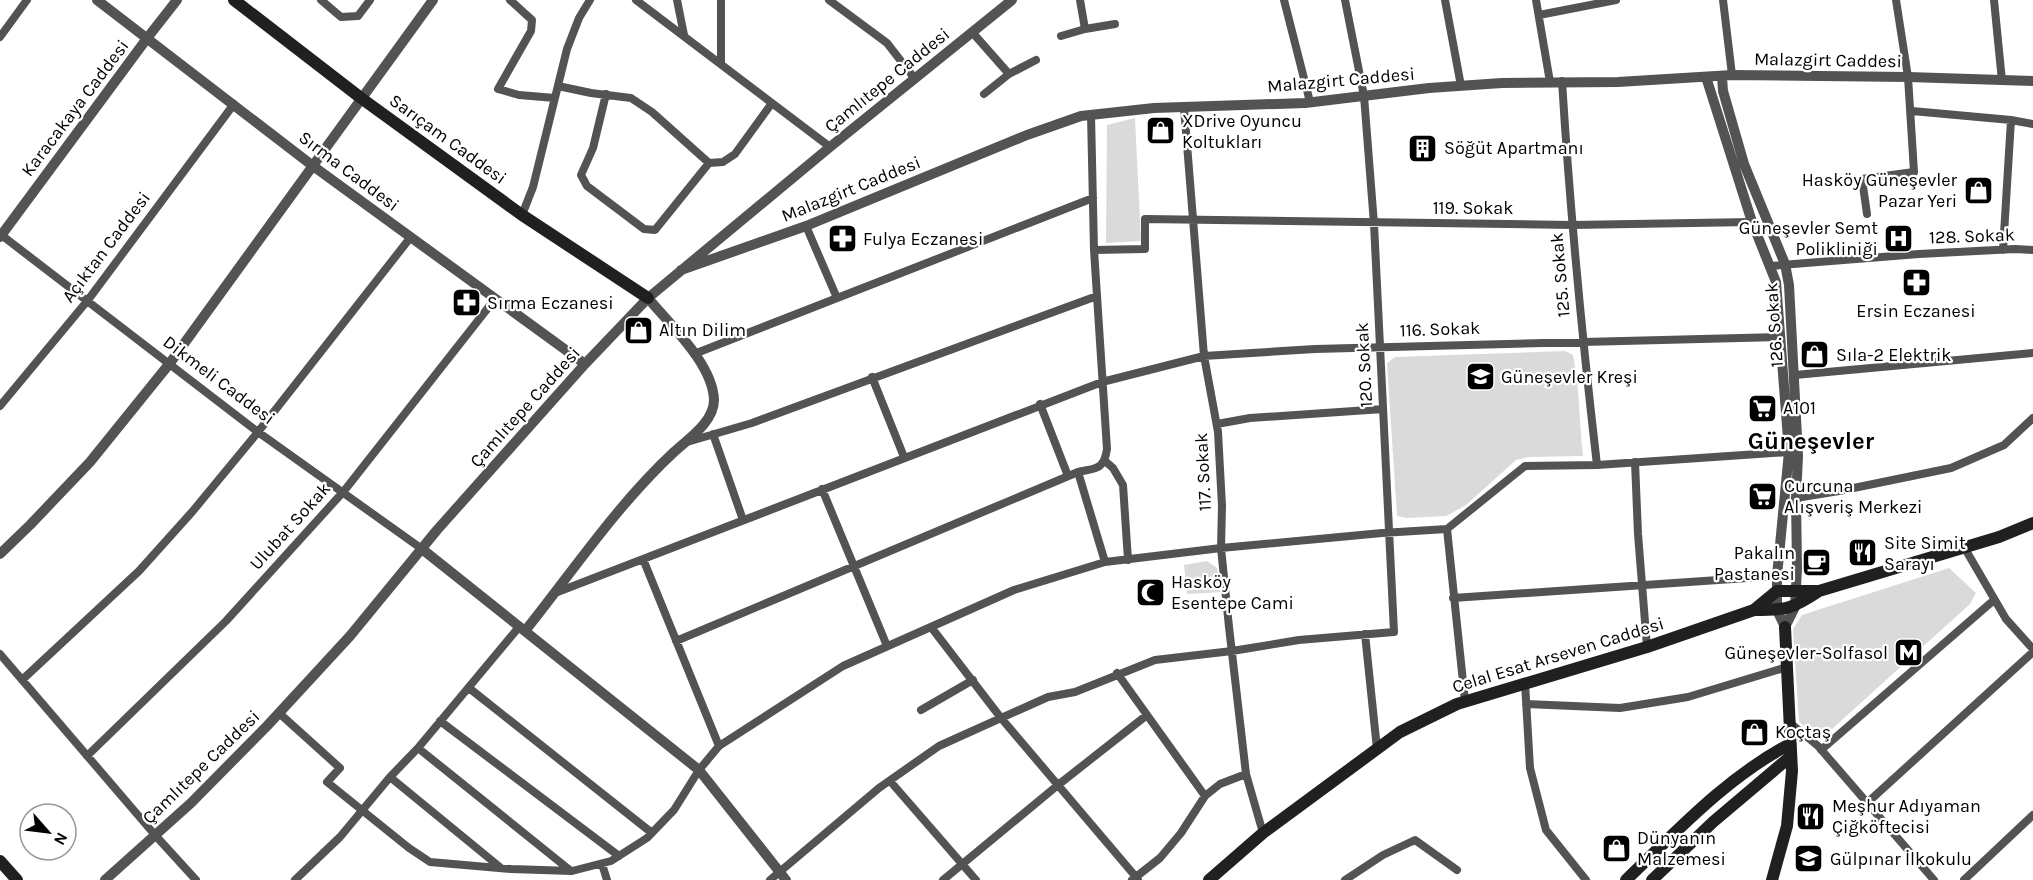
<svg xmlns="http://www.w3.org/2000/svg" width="2033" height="880" font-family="Karla,sans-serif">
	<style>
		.green { fill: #dadada }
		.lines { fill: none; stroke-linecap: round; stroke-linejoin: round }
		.minor { stroke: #535353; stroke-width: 8 }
		.tertiary { stroke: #535353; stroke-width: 10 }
		.secondary { stroke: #202020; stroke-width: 12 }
		.labels { text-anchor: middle; stroke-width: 4.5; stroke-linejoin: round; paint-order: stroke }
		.street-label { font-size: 18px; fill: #000; stroke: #fff }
		.poi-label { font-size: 18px; fill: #000; stroke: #fff; text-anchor: start }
		.district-label { font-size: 24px; font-weight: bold; fill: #000; stroke: #fff }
	</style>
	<rect width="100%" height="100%" fill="#fff"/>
	<path class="green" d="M1135 118 1141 241 1106 243 1107 125Z
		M1565 351 1573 355C1580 388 1579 422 1583 456L1528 457 1516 460 1466 505 1446 516 1407 518 1397 516 1387 363 1395 357Z
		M1207 561 1217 568 1222 592 1187 594 1184 565Z
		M1949 568 1976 593 1970 604 1821 739 1799 722 1793 629 1802 615Z"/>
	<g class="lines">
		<path class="minor" d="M321 0 341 17 358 16 370 0
			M510 0 532 20 531 31 498 89 519 95 555 98
			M636 0 830 147
			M677 0 684 35
			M829 0 887 43 915 79
			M1080 0 1085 29 1115 24
			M1284 0 1310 102
			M1445 0 1461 86
			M1536 0 1550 82
			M1723 0 1732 75
			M1994 0 2002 81
			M1539 15 1616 0
			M972 32 1009 74
			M1061 36 1085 29
			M0 37 27 0
			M721 64V0
			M1562 81C1570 210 1582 337 1597 465
			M558 86 591 93 631 98 652 112 709 163 723 162 735 154 772 103
			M606 94 593 148 581 175 587 186 644 229 655 230 709 163
			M984 94 1009 74 1036 60
			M1184 107 1204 356 1218 432 1222 506 1221 548 1229 627 1246 774 1263 833
			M1912 111 2011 120 2033 124
			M1867 214 1862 179 1914 172 1908 77 1896 0
			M522 215 533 187 567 49 579 18 590 0
			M806 226 837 298
			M0 234 258 432 422 549
			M1094 250 1145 249V219L1572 225 1752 222
			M2003 250 2011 120
			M1770 266 1919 254 2015 249 2033 250
			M694 354 1093 198
			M1795 375 2033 353
			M872 377 904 457
			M1040 404 1068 476
			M0 406 88 300 234 104
			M1217 424 1250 418 1383 409
			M713 434 743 520
			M687 442 752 423 1097 296
			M1105 461 1113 468 1123 485 1128 560
			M1635 462 1638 534 1647 647
			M1078 472 1105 562
			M822 489 887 646
			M1796 498 1839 491 1951 468 2004 445 2033 418
			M1447 529 1465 701
			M1964 547 2006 619 2033 649
			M643 559 719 746
			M555 593 1102 382 1204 356 1315 349 1781 337
			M1453 598 1777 576
			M931 627 1001 718 1136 877 1132 880
			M1365 634 1377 749
			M676 641 1078 472C1096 468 1104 470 1107 449L1094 250 1091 115
			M0 654 155 835 196 880
			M1117 673 1205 796 1181 833 1160 858 1136 877 1138 880
			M22 680 139 571 192 512 258 432 410 238
			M1525 683 1530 768 1546 830 1586 880
			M469 688 652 833
			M1526 704 1620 708 1688 697 1787 667
			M921 710 973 680
			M279 713 340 768 327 782 409 848 430 862 511 869 572 871 611 861 647 838 674 810 699 770 719 746 843 666 1014 590 1105 562 1221 548 1382 533 1447 529 1525 466 1597 465 1789 452
			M440 721 619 856
			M1789 722 1818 746 1934 880
			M418 748 519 627
			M1821 750 1994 600
			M87 756 226 621 344 491 495 299
			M890 781 976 880
			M1205 796 1220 784 1246 774
			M1867 803 2033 652
			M602 864 607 880
			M501 868 390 777 418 748 571 871
			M295 880 340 837 390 777
			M770 880 879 788 939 746 1048 697 1075 692 1155 660 1232 651 1299 640 1394 632 1374 224 1364 96 1345 0
			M943 880 1058 785 1147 715
			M1345 880 1383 855 1415 840 1457 870
			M1964 880 2033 815"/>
		<path class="tertiary" d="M97 0 313 166 585 364
			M1706 77 1752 222 1776 282 1789 452 1777 576V610L1785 627
			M1722 77 1723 91 1744 164 1785 264 1789 285 1798 456 1796 498 1797 568 1795 607 1785 627
			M0 237 148 37 177 0
			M681 270 806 226 1027 135 1081 116 1154 108 1305 103 1429 88 1502 83 1618 82 1732 75 1908 77 2033 81
			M422 549 699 770 786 880
			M0 554 30 525 90 462 170 363 433 0
			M525 631C573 571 617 505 674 452 688 439 714 422 714 400 713 364 670 325 648 298
			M105 880 191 803 267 726 350 636 437 530 585 364 648 298 830 147 1012 0"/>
		<path class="secondary" d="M234 0 361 98 522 215 648 298
			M1754 610C1787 610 1792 609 1819 591L1999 537 2033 523
			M0 861 17 880
			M1209 880 1263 833 1400 732 1457 704 1647 647 1754 610 1777 591H1819
			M1626 880C1677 831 1727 777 1790 744
			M1652 880 1713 822 1791 756
			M1772 880 1787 826 1792 771 1785 627"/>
	</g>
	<defs>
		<symbol id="shop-square" viewBox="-11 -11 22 22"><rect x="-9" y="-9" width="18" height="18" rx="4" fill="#000" stroke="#fff"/><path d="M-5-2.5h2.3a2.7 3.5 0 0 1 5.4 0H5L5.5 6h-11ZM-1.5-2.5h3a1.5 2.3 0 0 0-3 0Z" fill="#fff"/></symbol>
		<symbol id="building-square" viewBox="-11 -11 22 22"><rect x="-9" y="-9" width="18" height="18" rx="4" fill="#000" stroke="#fff"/><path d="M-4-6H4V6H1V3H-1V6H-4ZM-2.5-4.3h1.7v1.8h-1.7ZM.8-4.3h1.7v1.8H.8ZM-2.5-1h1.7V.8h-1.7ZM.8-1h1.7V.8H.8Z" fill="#fff"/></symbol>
		<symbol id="hospital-square" viewBox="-11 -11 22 22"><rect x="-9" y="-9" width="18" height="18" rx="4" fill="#000" stroke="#fff"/><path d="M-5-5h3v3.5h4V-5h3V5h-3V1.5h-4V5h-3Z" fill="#fff"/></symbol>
		<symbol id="pharmacy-square" viewBox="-11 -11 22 22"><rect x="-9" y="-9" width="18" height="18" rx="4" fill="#000" stroke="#fff"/><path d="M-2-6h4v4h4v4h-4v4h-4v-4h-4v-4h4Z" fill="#fff"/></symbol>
		<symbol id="school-square" viewBox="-11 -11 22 22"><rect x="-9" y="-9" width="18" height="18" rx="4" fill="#000" stroke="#fff"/><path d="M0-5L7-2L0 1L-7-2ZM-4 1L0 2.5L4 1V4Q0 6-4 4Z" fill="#fff"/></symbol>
		<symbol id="supermarket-square" viewBox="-11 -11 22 22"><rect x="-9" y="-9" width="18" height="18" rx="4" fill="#000" stroke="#fff"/><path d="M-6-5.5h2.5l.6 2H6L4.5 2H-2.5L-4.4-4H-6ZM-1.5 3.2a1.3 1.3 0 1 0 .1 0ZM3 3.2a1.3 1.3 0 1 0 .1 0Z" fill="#fff"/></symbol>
		<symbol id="restaurant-square" viewBox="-11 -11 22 22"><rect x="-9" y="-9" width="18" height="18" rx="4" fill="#000" stroke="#fff"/><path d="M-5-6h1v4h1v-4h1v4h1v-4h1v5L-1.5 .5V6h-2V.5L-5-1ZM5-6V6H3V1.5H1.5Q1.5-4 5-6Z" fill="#fff"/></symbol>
		<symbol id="cafe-square" viewBox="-11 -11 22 22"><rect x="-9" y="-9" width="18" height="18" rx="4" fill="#000" stroke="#fff"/><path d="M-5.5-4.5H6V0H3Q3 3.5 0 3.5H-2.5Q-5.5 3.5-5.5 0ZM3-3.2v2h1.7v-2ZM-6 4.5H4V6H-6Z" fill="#fff"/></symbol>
		<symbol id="mosque-square" viewBox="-11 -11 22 22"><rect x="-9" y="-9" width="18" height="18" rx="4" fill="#000" stroke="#fff"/><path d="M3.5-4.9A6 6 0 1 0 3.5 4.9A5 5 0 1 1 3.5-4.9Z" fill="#fff"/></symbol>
		<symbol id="metro-square" viewBox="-11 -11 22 22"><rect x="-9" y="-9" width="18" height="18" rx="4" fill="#000" stroke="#fff"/><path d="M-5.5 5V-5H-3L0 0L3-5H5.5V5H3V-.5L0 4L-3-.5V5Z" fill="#fff"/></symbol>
	</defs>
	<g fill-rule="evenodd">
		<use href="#shop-square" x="1144" y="114" width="33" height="33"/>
		<use href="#building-square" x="1406" y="132" width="33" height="33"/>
		<use href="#shop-square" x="1962" y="174" width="33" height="33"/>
		<use href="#hospital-square" x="1882" y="222" width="33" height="33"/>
		<use href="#pharmacy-square" x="826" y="222" width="33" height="33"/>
		<use href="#pharmacy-square" x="1900" y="266" width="33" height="33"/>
		<use href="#pharmacy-square" x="450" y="286" width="33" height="33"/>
		<use href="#shop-square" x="622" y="314" width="33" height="33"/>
		<use href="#shop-square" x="1798" y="338" width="33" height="33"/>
		<use href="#school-square" x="1464" y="360" width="33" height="33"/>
		<use href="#supermarket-square" x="1746" y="392" width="33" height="33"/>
		<use href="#supermarket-square" x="1746" y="480" width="33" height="33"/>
		<use href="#restaurant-square" x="1846" y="536" width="33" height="33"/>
		<use href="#cafe-square" x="1800" y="546" width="33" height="33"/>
		<use href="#mosque-square" x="1134" y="576" width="33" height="33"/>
		<use href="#metro-square" x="1892" y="636" width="33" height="33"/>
		<use href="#shop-square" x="1738" y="716" width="33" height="33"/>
		<use href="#restaurant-square" x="1794" y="800" width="33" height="33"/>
		<use href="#shop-square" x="1600" y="832" width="33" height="33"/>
		<use href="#school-square" x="1792" y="842" width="33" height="33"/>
	</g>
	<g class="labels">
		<g class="street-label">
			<text transform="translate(1828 60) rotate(1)" y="6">Malazgirt Caddesi</text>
			<text transform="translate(887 80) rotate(-39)" y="6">Çamlıtepe Caddesi</text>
			<text transform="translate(1341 80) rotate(-5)" y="6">Malazgirt Caddesi</text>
			<text transform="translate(75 108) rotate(-53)" y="6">Karacakaya Caddesi</text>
			<text transform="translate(448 139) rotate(36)" y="6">Sarıçam Caddesi</text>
			<text transform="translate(349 171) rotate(37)" y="6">Sırma Caddesi</text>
			<text transform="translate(851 189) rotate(-22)" y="6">Malazgirt Caddesi</text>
			<text x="1473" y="214">119. Sokak</text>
			<text transform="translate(1972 236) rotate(-2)" y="6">128. Sokak</text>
			<text transform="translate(106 247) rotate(-53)" y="6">Açıktan Caddesi</text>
			<text transform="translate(1560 275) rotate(-95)" y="6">125. Sokak</text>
			<text transform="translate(1774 325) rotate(-94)" y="6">126. Sokak</text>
			<text transform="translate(1440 329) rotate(-2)" y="6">116. Sokak</text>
			<text transform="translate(1364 365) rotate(-93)" y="6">120. Sokak</text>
			<text transform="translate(219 380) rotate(37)" y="6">Dikmeli Caddesi</text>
			<text transform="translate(525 407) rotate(-48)" y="6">Çamlıtepe Caddesi</text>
			<text transform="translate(1203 472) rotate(-93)" y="6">117. Sokak</text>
			<text transform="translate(290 526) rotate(-48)" y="6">Ulubat Sokak</text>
			<text transform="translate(1558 655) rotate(-17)" y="6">Celal Esat Arseven Caddesi</text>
			<text transform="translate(201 767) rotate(-44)" y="6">Çamlıtepe Caddesi</text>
		</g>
		<g class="poi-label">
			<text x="1182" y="127">XDrive Oyuncu<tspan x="1182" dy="21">Koltukları</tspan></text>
			<text x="1444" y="154">Söğüt Apartmanı</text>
			<text x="1957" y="186" text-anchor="end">Hasköy Güneşevler<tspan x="1957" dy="21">Pazar Yeri</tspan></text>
			<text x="1878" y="234" text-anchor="end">Güneşevler Semt<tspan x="1878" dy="21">Polikliniği</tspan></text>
			<text x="863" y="245">Fulya Eczanesi</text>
			<text x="487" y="309">Sırma Eczanesi</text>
			<text x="1916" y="317" text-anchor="middle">Ersin Eczanesi</text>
			<text x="659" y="336">Altın Dilim</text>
			<text x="1836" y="361">Sıla-2 Elektrik</text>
			<text x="1501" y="383">Güneşevler Kreşi</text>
			<text x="1783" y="414">A101</text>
			<text x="1784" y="492">Curcuna<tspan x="1784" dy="21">Alışveriş Merkezi</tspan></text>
			<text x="1884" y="549">Site Simit<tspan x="1884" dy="21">Sarayı</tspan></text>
			<text x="1795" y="559" text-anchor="end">Pakalın<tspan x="1795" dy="21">Pastanesi</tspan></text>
			<text x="1171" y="588">Hasköy<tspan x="1171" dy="21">Esentepe Cami</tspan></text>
			<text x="1888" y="659" text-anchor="end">Güneşevler-Solfasol</text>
			<text x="1775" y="738">Koçtaş</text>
			<text x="1832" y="812">Meşhur Adıyaman<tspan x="1832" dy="21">Çiğköftecisi</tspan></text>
			<text x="1637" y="844">Dünyanın<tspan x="1637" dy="21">Malzemesi</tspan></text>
			<text x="1830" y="865">Gülpınar İlkokulu</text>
		</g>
		<g class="district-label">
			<text x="1811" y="449">Güneşevler</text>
		</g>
	</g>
	<g transform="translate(48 832) rotate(118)"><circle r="28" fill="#ffffff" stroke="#999999" stroke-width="1.5"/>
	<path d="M0-4.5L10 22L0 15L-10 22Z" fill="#000000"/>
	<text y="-9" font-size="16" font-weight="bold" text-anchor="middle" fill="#000000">N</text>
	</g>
</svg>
